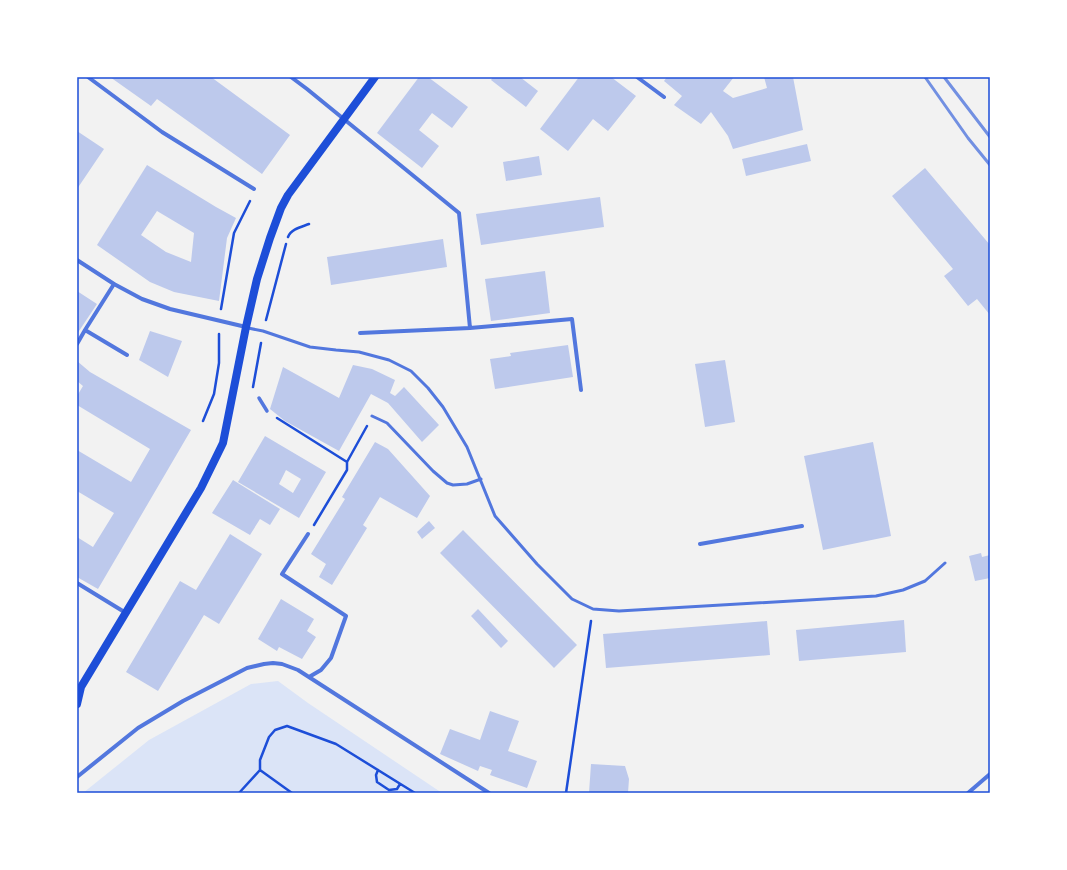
<svg xmlns="http://www.w3.org/2000/svg" width="1067" height="870" font-family="'Fira Sans',sans-serif">
	<style>
		.green { fill: #dbe4f7 }
		.building { fill: #bdc9ec; fill-rule: evenodd }
		.lines { fill: none; stroke-linecap: round; stroke-linejoin: round }
		.path { stroke: #1d4ed8; stroke-width: 2.5 }
		.service { stroke: #5277de; stroke-width: 3 }
		.pedestrian { stroke: #5277de; stroke-width: 3.5 }
		.minor { stroke: #5277de; stroke-width: 4 }
		.secondary { stroke: #1d4ed8; stroke-width: 8 }
		.rail { stroke: #7290e2; stroke-width: 3 }
		.neatline { fill: none; stroke: #1d4ed8; stroke-width: 1.5 }
	</style>
	<rect width="100%" height="100%" fill="#f2f2f2"/>
	<path class="green" d="M278 681 308 703 442 793H83L149 740 251 684Z"/>
	<path class="building" d="M110 77H211L290 135 262 174 157 99 151 106Z
		M419 77H428L468 107 452 128 432 113 419 130 439 146 422 168 377 133Z
		M493 77H520L538 91 526 107 491 80Z
		M579 77H611L636 96 608 131 593 119 568 151 540 129Z
		M667 77H734L723 91 733 98 767 88 764 77H793L803 130 733 149 728 136 711 112 701 124 674 105 682 96 664 81Z
		M77 131 104 149 77 189Z
		M807 144 811 161 746 176 742 159Z
		M539 156 542 175 506 181 503 162Z
		M147 165 216 207 236 218 227 238 219 301 174 292 150 282 97 245ZM157 211 194 233 191 262 166 252 141 235Z
		M925 168 990 245V315L977 299 968 306 944 276 953 269 892 196Z
		M600 197 604 227 481 245 476 214Z
		M443 239 447 267 331 285 327 257Z
		M545 271 550 313 491 321 485 279Z
		M77 291 97 304 77 334Z
		M150 331 182 341 168 377 139 360Z
		M568 345 573 377 495 389 490 359 511 356 510 353Z
		M725 360 735 422 705 427 695 364Z
		M77 361 90 372 191 430 98 589 77 577V537L93 547 114 513 77 491V450L131 482 150 449 77 405V396L83 386 77 381Z
		M353 365 372 369 395 380 390 393 395 396 404 387 439 425 422 442 388 403 371 394 339 451 285 421 270 409 283 367 339 398Z
		M265 436 326 472 299 518 238 482ZM286 470 301 479 293 493 279 484Z
		M375 442 388 449 430 496 417 518 380 497 363 525 367 528 332 585 319 577 326 564 311 554 345 499 342 497Z
		M873 442 891 536 823 550 804 456Z
		M233 480 280 509 270 525 260 519 250 535 212 513Z
		M429 521 435 528 422 539 417 532Z
		M463 530 577 645 554 668 440 553Z
		M230 534 262 554 219 624 204 615 158 691 126 672 180 581 196 590Z
		M981 553 982 557 990 555V578L975 581 969 556Z
		M281 599 314 619 307 631 316 637 302 659 279 647 277 651 258 639Z
		M478 609 508 641 501 648 471 616Z
		M904 620 906 652 799 661 796 630Z
		M767 621 770 655 606 668 603 634Z
		M490 711 519 721 508 751 537 761 527 788 490 775 492 770 480 766 478 771 440 754 450 729 480 740Z
		M591 764 625 766 629 779 628 793H589Z"/>
	<g class="lines">
		<path class="path" d="M288 237C291 229 301 227 309 224
			M221 309 234 233 250 201
			M266 320 286 244
			M253 387 261 343
			M277 418 347 462V470L314 525
			M203 421 214 394 219 363V334
			M347 462 367 426
			M378 770 376 775 377 782 389 790 397 789 400 784
			M239 793 260 770
			M292 793 260 770V760L269 737 275 730 287 726 336 744 415 793
			M566 793 591 621"/>
		<path class="service" d="M248 328 263 331 310 347 336 350 359 352 389 360 411 371 428 388 443 407 467 447 495 516 537 564 572 599 593 609 619 611 876 596 903 590 925 581 945 563
			M372 416 387 423 433 471 447 483 453 485 467 484 481 479"/>
		<path class="pedestrian" d="M259 398 267 411"/>
		<path class="minor" d="M88 77 162 132 254 189
			M291 77 307 89 459 213 470 328
			M637 77 664 97
			M77 260 114 284
			M360 333 470 328 572 319 581 390
			M77 344 85 330
			M127 355 85 330 114 284 142 299 170 309 246 327
			M308 534 282 574 346 616 331 658 321 670 309 677
			M700 544 802 526
			M77 583 126 613
			M77 777 138 728 183 701 247 668 264 664 273 663 282 664 298 670 489 793
			M968 793 990 774"/>
		<path class="secondary" d="M77 704 81 687 201 488 223 443 246 327 257 279 270 238 281 208 288 195 375 77"/>
		<path class="rail" d="M925 77 968 138 990 165
			M944 77 990 137"/>
	</g>
	<rect width="1067" height="870" fill="none" stroke="#ffffff" stroke-width="156"/>
	<rect x="78" y="78" width="911" height="714" class="neatline"/>
</svg>
